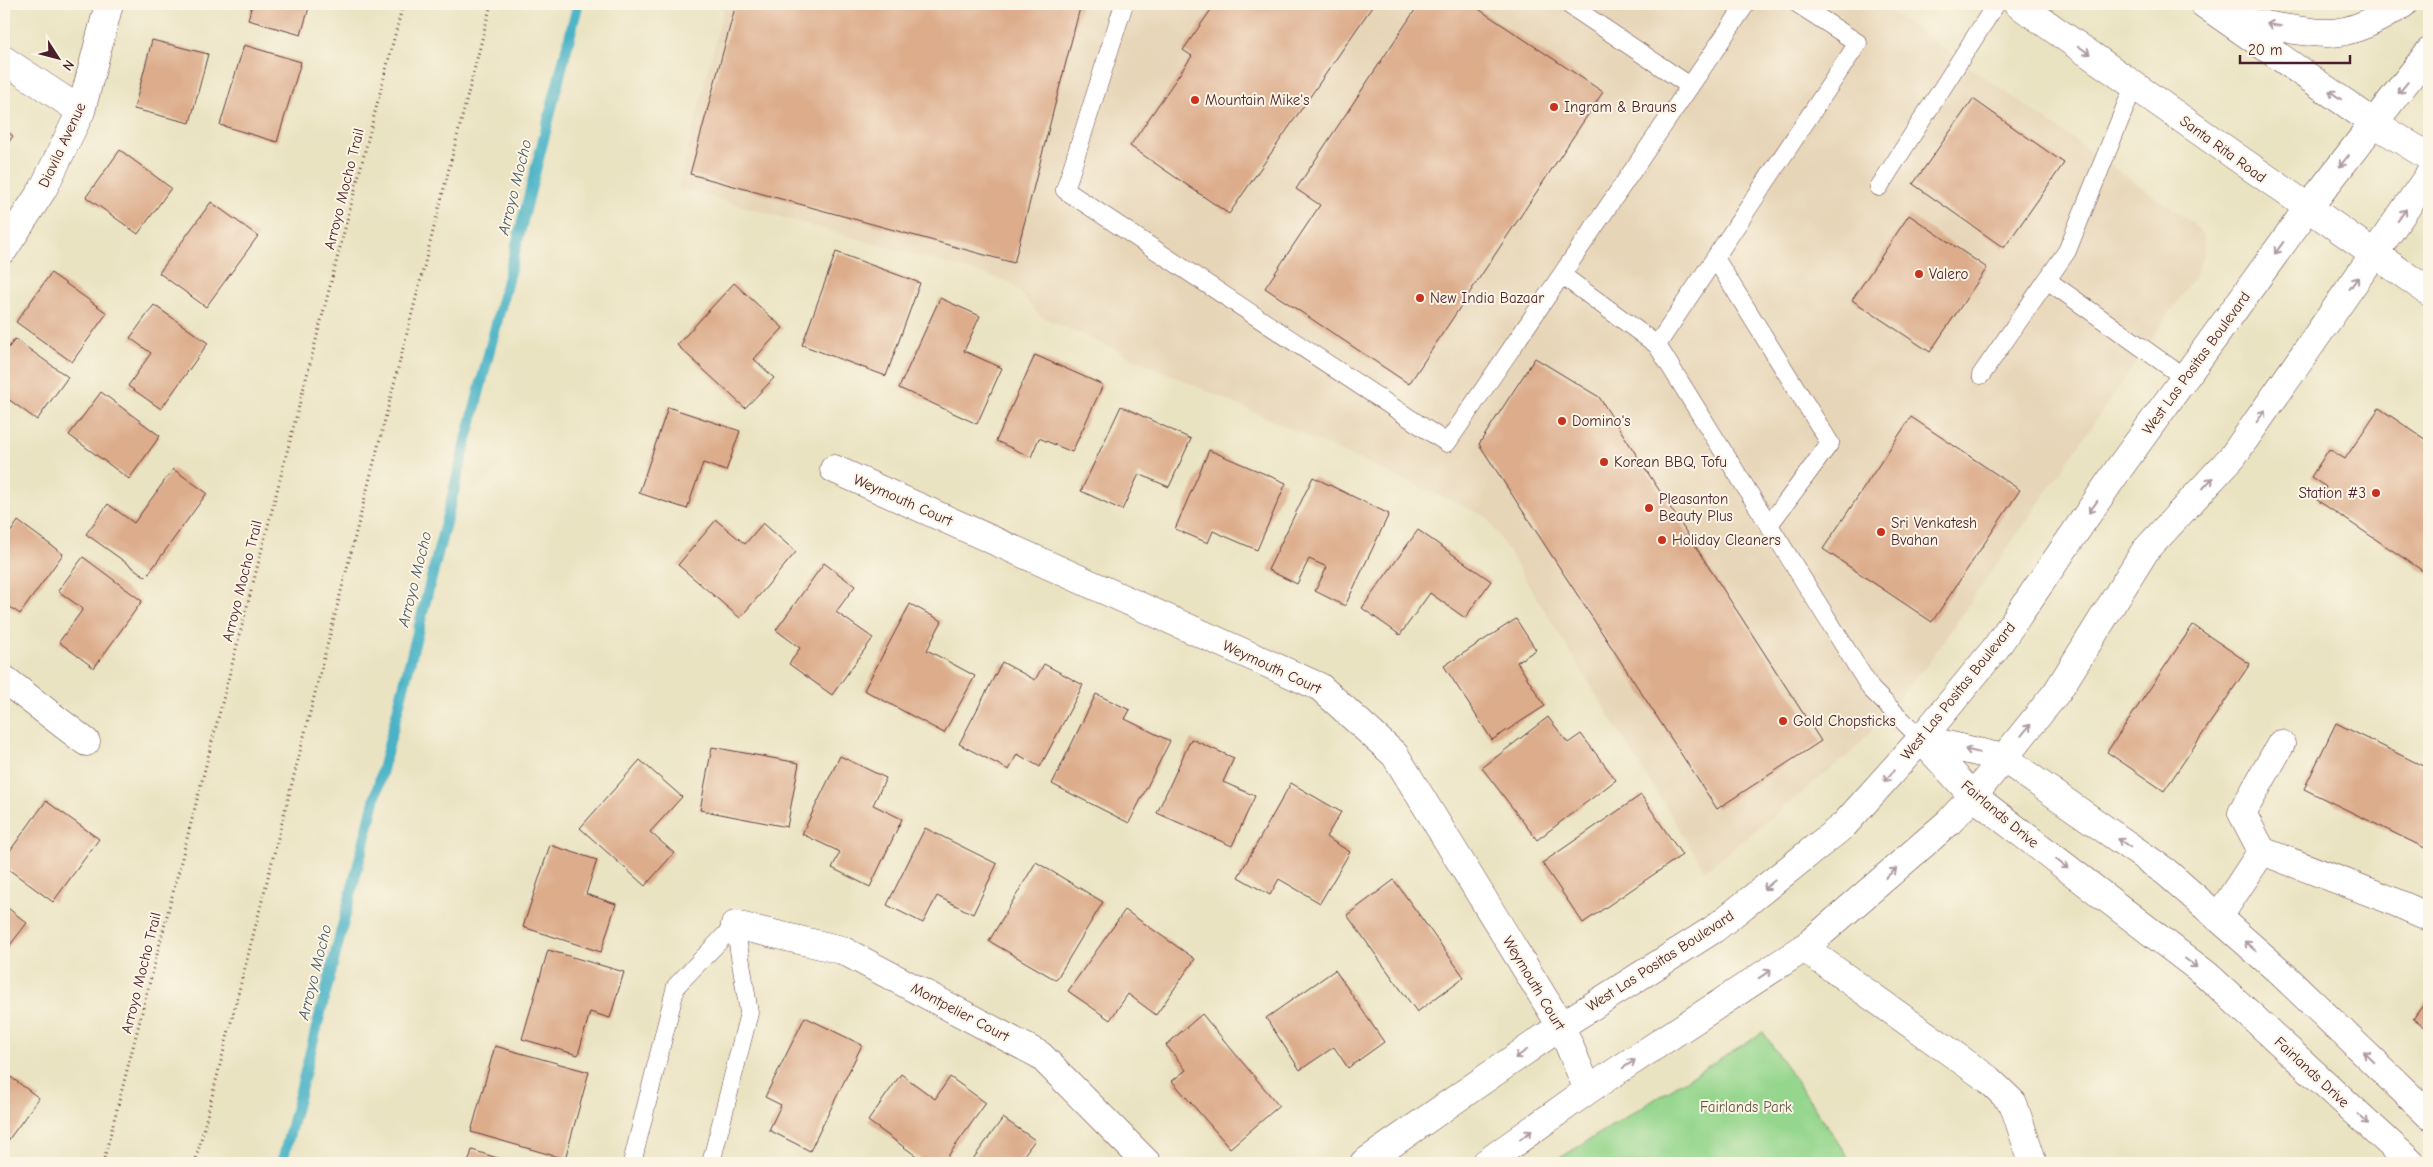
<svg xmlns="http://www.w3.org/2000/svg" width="2433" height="1167" font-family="'Comic Neue',sans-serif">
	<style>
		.built { fill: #e6d5b7 }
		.green { fill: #94d68d; stroke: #6f7a5c }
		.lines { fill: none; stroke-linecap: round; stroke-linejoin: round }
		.stream { stroke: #48b2c6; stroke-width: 11 }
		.building { fill: #dcac8b }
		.service-casing { stroke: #623c42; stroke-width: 19 }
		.minor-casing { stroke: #623c42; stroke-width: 29 }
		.secondary-casing { stroke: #623c42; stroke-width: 29 }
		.primary-casing { stroke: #623c42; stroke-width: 29 }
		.path { stroke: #623c42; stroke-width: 3; stroke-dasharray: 1 4; stroke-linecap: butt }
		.service { stroke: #fff; stroke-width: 18 }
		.minor { stroke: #fff; stroke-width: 28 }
		.secondary { stroke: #fff; stroke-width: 28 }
		.primary { stroke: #fff; stroke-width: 28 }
		.oneway { stroke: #ae9aa0 }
		.poi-dot { fill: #c8321e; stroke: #fcf5e5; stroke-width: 2 }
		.labels { text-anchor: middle; stroke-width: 4; stroke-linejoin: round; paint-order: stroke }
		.poi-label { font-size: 15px; fill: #4a1f2b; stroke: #fcf5e5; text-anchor: start }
		.street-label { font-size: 15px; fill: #4a1f2b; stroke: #fcf5e5 }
		.park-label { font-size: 15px; fill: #605648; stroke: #fcf5e5 }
		.water-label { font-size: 16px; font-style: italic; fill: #495a69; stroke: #fcf5e5 }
	</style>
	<rect width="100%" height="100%" fill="#fcf5e5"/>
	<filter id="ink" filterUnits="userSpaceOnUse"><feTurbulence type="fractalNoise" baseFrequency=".02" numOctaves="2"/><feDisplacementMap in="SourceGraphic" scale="10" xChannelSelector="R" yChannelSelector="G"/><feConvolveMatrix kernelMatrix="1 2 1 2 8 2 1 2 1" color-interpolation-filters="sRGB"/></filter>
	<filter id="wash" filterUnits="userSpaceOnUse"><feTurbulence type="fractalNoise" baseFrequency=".0096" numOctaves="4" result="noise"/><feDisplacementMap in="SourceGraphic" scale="20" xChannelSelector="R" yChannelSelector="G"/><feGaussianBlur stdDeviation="1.12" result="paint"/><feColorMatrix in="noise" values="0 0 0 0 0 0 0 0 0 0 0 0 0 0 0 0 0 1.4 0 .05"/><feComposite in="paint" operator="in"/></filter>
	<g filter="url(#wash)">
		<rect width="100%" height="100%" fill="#eae3c2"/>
		<path class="built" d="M725 4H1880L2193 223 2204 238V254L2196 275 1927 665 1852 752 1705 871 1487 517 1040 316 1011 282 678 188Z"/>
		<path class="green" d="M1763 1032 1852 1163H1552Z"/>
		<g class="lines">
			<path class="stream" d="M282 1163 578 4"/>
		</g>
		<g id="blocks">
			<path class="building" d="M252 4H310L301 35 248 20Z
				M736 4H1081L1014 263 690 174Z
				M1215 4H1374L1229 214 1130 146 1192 56 1183 50Z
				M1419 4H1471L1603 92 1409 384 1265 288 1320 205 1296 189Z
				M152 40 208 54 190 123 134 109Z
				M244 45 301 62 277 142 220 125Z
				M1973 99 2064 163 2004 248 1913 184Z
				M4 129 13 136 4 149Z
				M120 150 171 188 138 234 86 197Z
				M211 202 258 236 206 307 159 273Z
				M1909 215 1987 268 1930 352 1852 300Z
				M836 252 920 283 886 376 802 345Z
				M51 273 107 313 72 362 16 322Z
				M734 283 783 328 754 359 774 378 745 408 677 345Z
				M940 298 980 316 964 351 1002 368 977 424 899 388Z
				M154 305 208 343 161 409 128 386 151 353 130 338Z
				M15 339 68 377 37 420 4 396V354Z
				M1035 355 1103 385 1072 452 1039 438 1031 457 996 441Z
				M1535 358 1599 397 1821 741 1717 809 1479 444Z
				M101 392 160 436 129 479 69 435Z
				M1121 406 1191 439 1169 487 1139 474 1122 510 1081 491Z
				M668 407 740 431 726 471 703 463 687 509 639 493Z
				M2379 408 2429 442V575L2317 500 2326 487 2311 477 2329 449 2345 459Z
				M1911 417 2020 490 1932 622 1823 549Z
				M1209 450 1286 483 1257 550 1213 531 1208 543 1175 529Z
				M173 469 207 493 146 577 86 534 108 504 134 523Z
				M1313 477 1389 514 1345 606 1315 591 1327 567 1309 559 1297 584 1268 570Z
				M716 520 745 544 763 523 796 552 740 618 678 565Z
				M18 521 63 554 20 614 4 603V542Z
				M1418 530 1491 581 1465 618 1430 593 1400 635 1362 608Z
				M83 557 142 601 94 668 59 642 83 609 58 591Z
				M824 563 855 586 836 612 873 638 832 695 789 664 800 648 776 630Z
				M910 604 942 621 927 650 975 676 944 733 864 690Z
				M1516 619 1536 650 1517 662 1545 706 1492 740 1444 666Z
				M2193 625 2250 664 2164 791 2107 752Z
				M1002 662 1035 680 1044 664 1083 685 1040 767 1017 754 1009 770 959 744Z
				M1096 694 1130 710 1125 719 1170 741 1129 823 1052 784Z
				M1548 717 1568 743 1581 734 1616 780 1537 840 1482 768Z
				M2336 723 2429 769V850L2304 789Z
				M1191 739 1234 758 1223 782 1255 796 1232 846 1157 813Z
				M712 747 799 763 787 827 700 810Z
				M840 756 886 778 873 805 902 819 870 887 832 868 840 852 802 834Z
				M640 760 682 797 650 832 674 853 645 886 580 828Z
				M1291 783 1341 812 1326 837 1350 852 1320 903 1279 879 1270 895 1238 877Z
				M1641 795 1682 855 1583 923 1542 863Z
				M46 801 99 839 53 902 4 866V859Z
				M925 828 997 864 973 914 937 896 923 923 887 905Z
				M550 845 597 860 586 894 616 904 601 952 523 927Z
				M1036 862 1103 902 1056 980 989 941Z
				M1394 880 1464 977 1417 1012 1347 915Z
				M4 905 27 923 4 953Z
				M1125 910 1195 959 1156 1015 1128 994 1110 1020 1068 991Z
				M548 950 624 972 610 1018 590 1012 578 1055 522 1039Z
				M1335 970 1384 1042 1348 1068 1334 1047 1300 1070 1266 1018Z
				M2429 997V1031L2413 1019Z
				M1202 1014 1279 1106 1230 1148 1172 1081 1186 1070 1166 1045Z
				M805 1017 862 1045 810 1151 769 1130 781 1105 765 1097Z
				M495 1046 589 1072 565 1159 471 1132Z
				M4 1072 39 1098 4 1146Z
				M901 1074 935 1099 950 1077 986 1103 943 1163H926L868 1121Z
				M1003 1118 1035 1140 1018 1163H970Z
				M472 1150 513 1163H468Z"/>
		</g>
	</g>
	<g filter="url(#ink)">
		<use href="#blocks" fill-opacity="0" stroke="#623c42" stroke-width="1"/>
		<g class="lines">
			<defs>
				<path id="service" d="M1124 4 1065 190 1447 443 1746 4
					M1568 4 1690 86
					M1879 187 1996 4
					M1715 258 1830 443 1769 525
					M1562 275 1657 345 1871 689 1921 739
					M2047 280 2185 378
					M1657 345 1858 43 1798 4
					M1981 375 2067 251 2134 85
					M632 1163 676 986 735 925
					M711 1163 749 1013 735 925"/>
				<path id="minor" d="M4 60 81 111
					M4 249 43 189 81 111 109 4
					M834 469 1320 687 1395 755 1561 1026 1588 1090
					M4 679 86 742
					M1921 739 1973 796 2207 975 2411 1163
					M1921 739 2003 758 2166 872 2278 970 2429 1115
					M2281 744 2242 813 2262 851 2388 899 2429 917
					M2218 918 2262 851
					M735 925 842 950 1040 1055 1147 1163
					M1804 948 1988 1079 2013 1103 2033 1163
					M1364 1163 1561 1026 1714 929 1844 825 1921 739 1995 649 2120 467 2308 208
					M1486 1163 1588 1090 1804 948 1949 822 1973 796 2057 692 2145 551 2233 456 2374 254"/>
				<path id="secondary" d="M2308 208 2429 52
					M2374 254 2429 175"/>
				<path id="primary" d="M2018 4 2429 292
					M2204 4 2374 123 2429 157
					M2230 19C2259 23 2296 32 2325 33 2353 34 2380 18 2403 4"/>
			</defs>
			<use href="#service" class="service-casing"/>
			<use href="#minor" class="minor-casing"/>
			<use href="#secondary" class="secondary-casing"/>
			<use href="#primary" class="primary-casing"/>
			<path class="path" d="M103 1163 403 4
				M195 1163 491 4"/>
			<use href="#service" class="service"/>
			<use href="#minor" class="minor"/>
			<use href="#secondary" class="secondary"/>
			<use href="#primary" class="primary"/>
		</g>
		<defs><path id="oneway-shaft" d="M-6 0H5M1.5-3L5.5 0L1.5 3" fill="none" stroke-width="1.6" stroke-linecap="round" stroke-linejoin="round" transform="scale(1.25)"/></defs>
		<g class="oneway">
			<use href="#oneway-shaft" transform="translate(2274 25) rotate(-171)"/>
			<use href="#oneway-shaft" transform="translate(2084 50) rotate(35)"/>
			<use href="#oneway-shaft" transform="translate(2403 88) rotate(129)"/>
			<use href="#oneway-shaft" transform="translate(2335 95) rotate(-145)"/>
			<use href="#oneway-shaft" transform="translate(2344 161) rotate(128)"/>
			<use href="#oneway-shaft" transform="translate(2402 215) rotate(-55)"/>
			<use href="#oneway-shaft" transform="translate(2279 248) rotate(126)"/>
			<use href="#oneway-shaft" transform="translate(2354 283) rotate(-54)"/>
			<use href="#oneway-shaft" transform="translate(2261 416) rotate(-55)"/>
			<use href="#oneway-shaft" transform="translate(2208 483) rotate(-47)"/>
			<use href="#oneway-shaft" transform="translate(2093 507) rotate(125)"/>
			<use href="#oneway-shaft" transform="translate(2026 730) rotate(-51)"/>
			<use href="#oneway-shaft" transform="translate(1972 751) rotate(-167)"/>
			<use href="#oneway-shaft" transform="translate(1889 776) rotate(132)"/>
			<use href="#oneway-shaft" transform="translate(2124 843) rotate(-145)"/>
			<use href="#oneway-shaft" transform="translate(2062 864) rotate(37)"/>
			<use href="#oneway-shaft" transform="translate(1891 873) rotate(-41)"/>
			<use href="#oneway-shaft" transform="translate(1769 885) rotate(141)"/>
			<use href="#oneway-shaft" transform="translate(2250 946) rotate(-139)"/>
			<use href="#oneway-shaft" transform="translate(2191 963) rotate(37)"/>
			<use href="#oneway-shaft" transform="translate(1765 974) rotate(-33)"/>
			<use href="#oneway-shaft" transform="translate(1521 1054) rotate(145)"/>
			<use href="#oneway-shaft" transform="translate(2369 1057) rotate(-136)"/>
			<use href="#oneway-shaft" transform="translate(1629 1064) rotate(-33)"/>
			<use href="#oneway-shaft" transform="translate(2363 1119) rotate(43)"/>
			<use href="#oneway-shaft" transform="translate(1526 1135) rotate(-36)"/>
		</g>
	</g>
	<g class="poi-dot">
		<circle cx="1195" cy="100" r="5"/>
		<circle cx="1554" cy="107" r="5"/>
		<circle cx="1919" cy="274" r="5"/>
		<circle cx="1420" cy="298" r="5"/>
		<circle cx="1562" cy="421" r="5"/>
		<circle cx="1604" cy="462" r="5"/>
		<circle cx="2376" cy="493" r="5"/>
		<circle cx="1649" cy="508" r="5"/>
		<circle cx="1881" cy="532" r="5"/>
		<circle cx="1662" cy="540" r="5"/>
		<circle cx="1783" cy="721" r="5"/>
	</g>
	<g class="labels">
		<g class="poi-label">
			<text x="1205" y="105">Mountain Mike's</text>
			<text x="1564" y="112">Ingram &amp; Brauns</text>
			<text x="1929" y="279">Valero</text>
			<text x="1430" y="303">New India Bazaar</text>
			<text x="1572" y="426">Domino's</text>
			<text x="1614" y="467">Korean BBQ, Tofu</text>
			<text x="2366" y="498" text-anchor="end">Station #3</text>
			<text x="1659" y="504">Pleasanton<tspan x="1659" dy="17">Beauty Plus</tspan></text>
			<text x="1891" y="528">Sri Venkatesh<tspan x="1891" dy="17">Bvahan</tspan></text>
			<text x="1672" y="545">Holiday Cleaners</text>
			<text x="1793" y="726">Gold Chopsticks</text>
		</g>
		<g class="street-label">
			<text transform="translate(62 145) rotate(-65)" y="5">Diavila Avenue</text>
			<text transform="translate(2223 149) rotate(36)" y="5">Santa Rita Road</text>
			<text transform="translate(344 189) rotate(-76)" y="5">Arroyo Mocho Trail</text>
			<text transform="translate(2196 363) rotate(-54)" y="5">West Las Positas Boulevard</text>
			<text transform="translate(903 500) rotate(24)" y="5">Weymouth Court</text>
			<text transform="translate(242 581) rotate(-76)" y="5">Arroyo Mocho Trail</text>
			<text transform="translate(1272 667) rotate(25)" y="5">Weymouth Court</text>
			<text transform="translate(1958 691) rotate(-51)" y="5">West Las Positas Boulevard</text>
			<text transform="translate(2000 814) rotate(40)" y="5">Fairlands Drive</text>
			<text transform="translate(1660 961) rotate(-33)" y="5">West Las Positas Boulevard</text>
			<text transform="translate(141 973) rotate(-76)" y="5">Arroyo Mocho Trail</text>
			<text transform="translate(1534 983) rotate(59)" y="5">Weymouth Court</text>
			<text transform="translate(960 1012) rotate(28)" y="5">Montpelier Court</text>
			<text transform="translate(2312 1072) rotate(43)" y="5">Fairlands Drive</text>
		</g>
		<g class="park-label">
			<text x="1746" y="1112">Fairlands Park</text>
		</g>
		<g class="water-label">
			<text transform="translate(514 187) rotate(-76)" y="6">Arroyo Mocho</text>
			<text transform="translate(414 579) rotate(-76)" y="6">Arroyo Mocho</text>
			<text transform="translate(314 972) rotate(-76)" y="6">Arroyo Mocho</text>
		</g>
	</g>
	<rect width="2433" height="1167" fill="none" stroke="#fcf5e5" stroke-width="20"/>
	<g transform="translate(58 58) rotate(126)" stroke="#fcf5e5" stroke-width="4" paint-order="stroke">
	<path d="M0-4L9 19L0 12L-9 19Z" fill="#4a1f2b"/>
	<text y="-8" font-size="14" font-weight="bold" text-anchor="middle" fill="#4a1f2b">N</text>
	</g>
	<path d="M2240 55v8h110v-8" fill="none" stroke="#4a1f2b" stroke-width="2.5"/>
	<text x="2248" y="55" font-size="15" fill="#4a1f2b" stroke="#fcf5e5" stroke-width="4" paint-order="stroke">20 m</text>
</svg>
